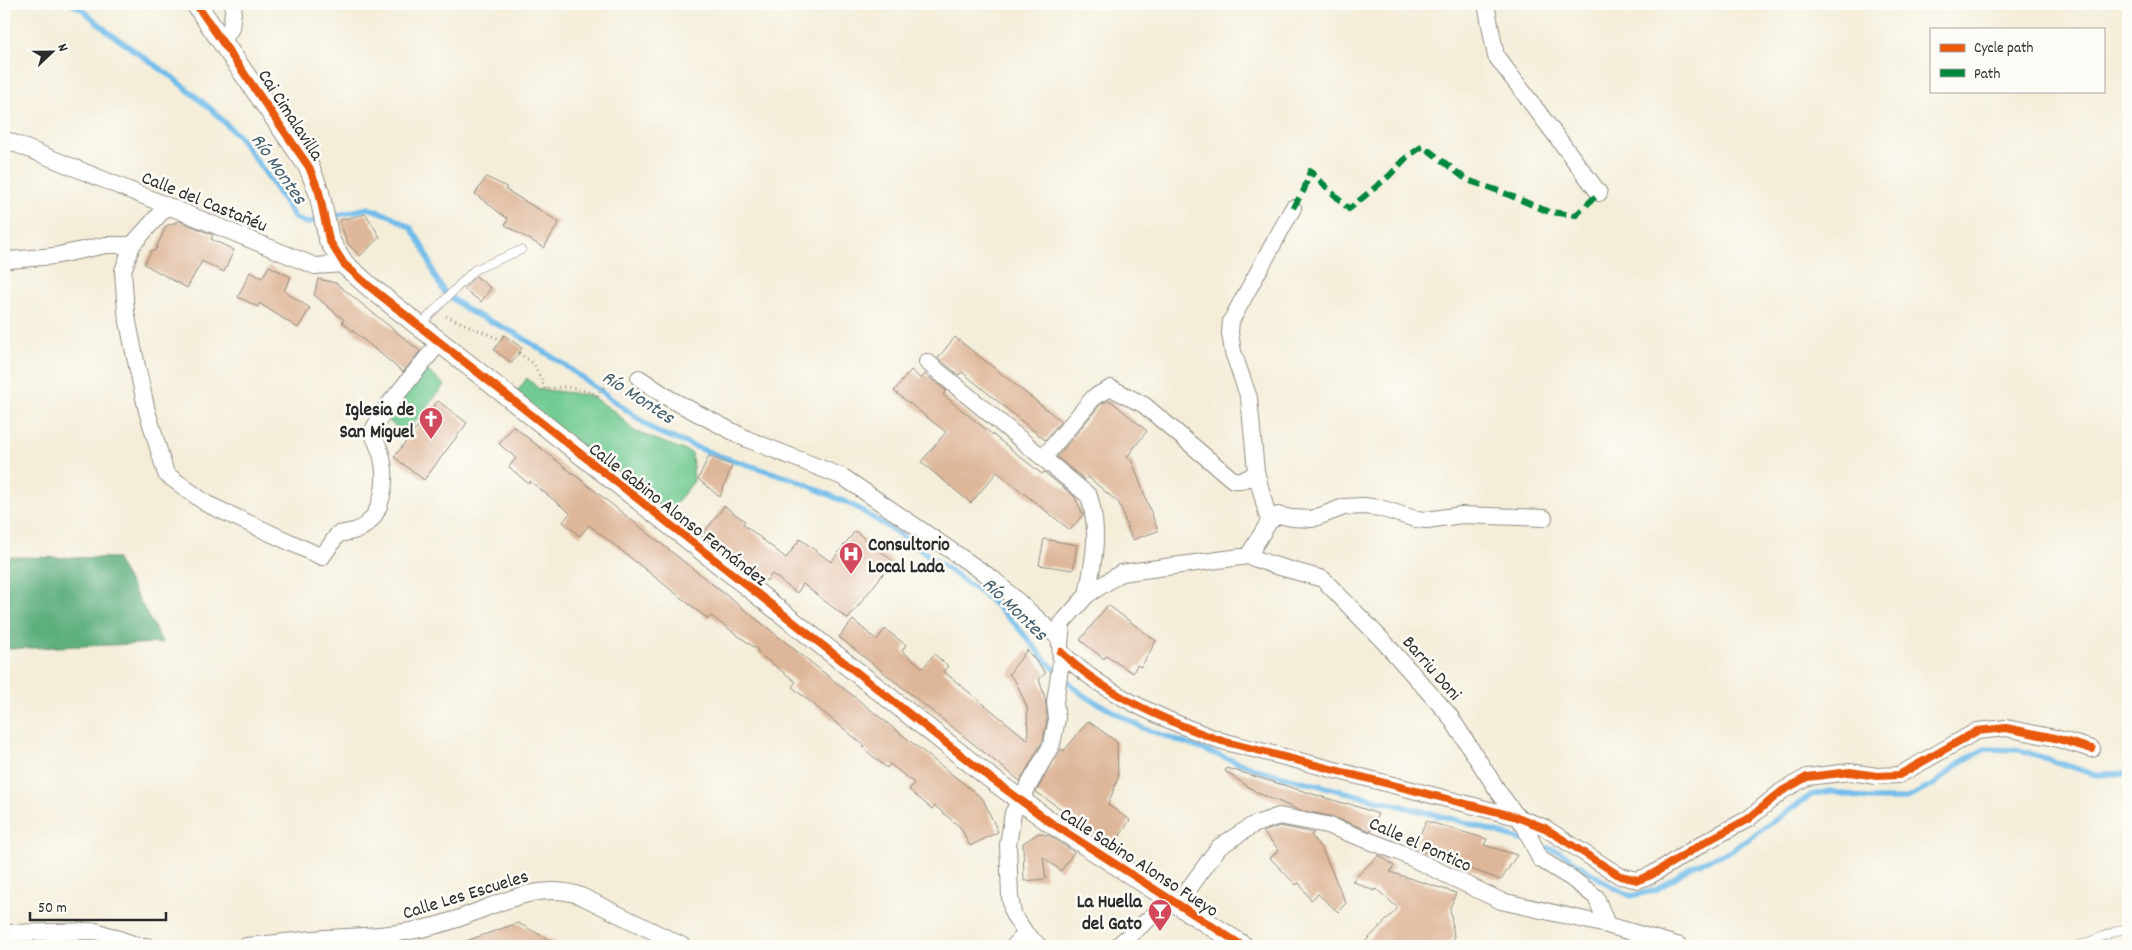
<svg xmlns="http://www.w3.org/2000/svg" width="2132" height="950" font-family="Dekko,sans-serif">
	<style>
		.green { fill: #70ca91; stroke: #4e7a5e }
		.forest { fill: #5cae7b; stroke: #446c53 }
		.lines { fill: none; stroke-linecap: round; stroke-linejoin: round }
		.stream { stroke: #71bcea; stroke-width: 5.5 }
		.building { fill: #deb699 }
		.service-casing { stroke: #908c82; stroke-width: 9 }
		.minor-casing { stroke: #908c82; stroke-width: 18 }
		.tertiary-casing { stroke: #908c82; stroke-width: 22 }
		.path { stroke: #908c82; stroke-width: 3; stroke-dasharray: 1 4; stroke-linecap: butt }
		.service { stroke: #fff; stroke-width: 8 }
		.minor { stroke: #fff; stroke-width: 16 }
		.tertiary { stroke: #fff; stroke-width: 20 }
		.quiet { stroke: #00873e; stroke-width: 6; stroke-dasharray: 12 6; stroke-linecap: butt }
		.cycleway-casing { stroke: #fdfcf7; stroke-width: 11 }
		.cycleway { stroke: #e8590c; stroke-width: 8 }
		.labels { text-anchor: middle; stroke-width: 5; stroke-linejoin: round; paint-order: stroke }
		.street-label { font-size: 19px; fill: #2b2b2b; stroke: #fdfcf7 }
		.poi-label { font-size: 19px; font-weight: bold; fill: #2b2b2b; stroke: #fdfcf7; text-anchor: end }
		.water-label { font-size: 20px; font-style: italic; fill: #445e6e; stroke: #fdfcf7 }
	</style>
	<rect width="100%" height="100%" fill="#fdfcf7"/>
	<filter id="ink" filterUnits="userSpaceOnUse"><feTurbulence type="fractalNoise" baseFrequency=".02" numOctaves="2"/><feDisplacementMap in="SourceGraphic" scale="10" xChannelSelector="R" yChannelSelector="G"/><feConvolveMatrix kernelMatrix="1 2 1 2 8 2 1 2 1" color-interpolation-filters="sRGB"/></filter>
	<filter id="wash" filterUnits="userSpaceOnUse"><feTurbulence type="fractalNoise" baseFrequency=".0096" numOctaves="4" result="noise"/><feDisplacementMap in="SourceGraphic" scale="20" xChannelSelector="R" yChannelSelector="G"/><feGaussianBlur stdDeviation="1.12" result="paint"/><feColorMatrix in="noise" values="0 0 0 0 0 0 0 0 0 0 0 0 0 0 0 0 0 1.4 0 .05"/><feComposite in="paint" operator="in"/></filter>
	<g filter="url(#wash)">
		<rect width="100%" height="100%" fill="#f4eed9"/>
		<path class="green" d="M425 369 445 385 405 434 385 418Z
			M527 378 539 389 589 395 617 413 634 431 692 453 694 481 662 521 511 400Z"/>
		<path class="forest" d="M4 557 116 558 163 643 4 649Z"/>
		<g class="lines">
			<path class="stream" d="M71 4 82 9 108 32 172 77 211 109 239 137 266 174 295 218 306 223 368 208 391 216 411 228 425 250 434 275 445 293 469 311 517 334 563 364 657 432 717 455 796 480 854 506 896 532 988 598 1015 624 1047 662 1083 695 1143 728 1262 771 1460 821 1528 842
				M1537 845 1560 852 1609 885 1631 896 1656 890 1692 866 1731 851 1811 795 1830 791 1867 799H1905L1933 785 1961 762 1985 749 2020 750 2096 775 2128 773"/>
		</g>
		<g id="blocks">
			<path class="building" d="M486 177 507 187 505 189 559 222 544 248 505 225 508 219 475 194Z
				M366 214 380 237 360 256 348 244 339 220Z
				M179 221 213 235 211 239 234 250 224 272 202 261 187 288 144 264 152 250 155 251 166 226Z
				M269 266 291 277 284 291 310 308 298 328 259 303 258 307 238 297 250 272 262 278Z
				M476 276 491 288 481 302 464 289Z
				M318 279 336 283 420 351 403 372 342 322 344 320 314 295Z
				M504 335 522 348 512 363 494 350Z
				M955 337 1061 421 1045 440 962 372 959 375 938 358Z
				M911 370 921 379 925 374 946 391 943 395 1042 474 1044 472 1075 497 1083 515 1070 530 997 472 971 503 921 462 946 432 894 391Z
				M438 401 467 423 424 480 394 457Z
				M1108 401H1111L1147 431 1127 457 1132 461 1158 531 1132 540 1119 503 1088 477 1085 480 1057 457 1100 405Z
				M513 426 983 799 998 832 970 846 960 827 935 806 932 809 909 790 914 783 890 764 887 768 863 748 865 746 792 687 796 682 757 652 758 650 711 616 708 619 589 525 580 536 563 522 570 513 530 481 529 484 509 467 516 458 499 444Z
				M709 456 732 465 720 497 698 479Z
				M724 506 745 521 743 524 786 558 800 539 831 562 855 531 893 561 848 619 803 584 797 593 772 574 767 581 704 533Z
				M1044 539 1077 545 1073 570 1039 565Z
				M1108 605 1156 641 1141 667 1137 665 1133 673 1106 656 1104 659 1080 640Z
				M853 620 877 640 885 629 906 645 902 651 923 668 934 654 948 666 943 671 1028 740 1027 707 1016 682 1009 674 1027 650 1046 673 1039 679 1045 698 1047 719 1043 740 1020 781 839 637Z
				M1088 721 1117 742 1118 778 1108 805 1130 820 1114 845 1036 792 1061 749 1064 751Z
				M1227 768 1346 804 1347 803 1378 814 1371 831 1330 816 1299 810 1258 793 1225 771Z
				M1426 821 1487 839 1484 845 1517 855 1501 880 1414 848Z
				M1280 826 1314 833 1311 835 1323 851 1346 903 1338 912 1318 894 1311 900 1299 883 1296 885 1270 858 1279 850 1263 832Z
				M1039 833 1050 836 1074 852 1061 871 1043 857 1046 879 1024 881 1023 843Z
				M1379 855 1394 866 1390 872 1456 893 1450 908 1454 937 1445 946H1361L1398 908 1376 889 1374 891 1352 881Z
				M518 923 561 946H457V944Z"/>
		</g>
	</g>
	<g filter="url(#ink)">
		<use href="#blocks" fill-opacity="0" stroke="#908c82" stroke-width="1"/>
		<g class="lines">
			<defs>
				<path id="service" d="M420 325 474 270 521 250
					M2077 946 2128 927"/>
				<path id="minor" d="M1486 4 1496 56 1599 193
					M223 41 231 28 234 4
					M4 139 315 266 344 264
					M166 207 132 245 123 271 126 312 135 357 147 411 166 474 207 504 322 557 338 534C344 533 351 532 357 530 384 519 388 478 381 454 379 447 375 439 372 432L385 409 439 343
					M4 257 9 260 54 256 106 245H132
					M927 362 1089 496C1100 532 1094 559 1087 595
					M639 378 670 399 747 439 843 477 993 579 1060 639
					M1043 458 1094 397 1111 388 1144 405 1233 480C1244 481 1249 479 1256 471
					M1269 522 1256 471 1249 398 1233 352 1230 333 1231 321 1293 208
					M1248 556 1269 522 1278 515 1292 518 1312 519 1344 507 1364 506 1380 508 1415 519 1427 520 1461 515 1544 518
					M1061 652C1105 695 1164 720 1222 741L1517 817 1545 828 1620 876 1638 880 1651 875 1707 841 1748 819 1782 791 1807 777 1850 772 1877 776 1899 775 1977 731 2006 728 2055 738 2092 749
					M1177 905 1219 847 1253 825 1279 816 1327 825 1399 852 1501 901 1607 925 1680 946
					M4 933 96 931 139 946H147
					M246 946C272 944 299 940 325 938 370 936 411 935 454 920 495 906 538 880 581 896L683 946
					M1014 946 1026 934
					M1039 946 1026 934 1013 914 1010 897 1008 845 1013 813 1052 744 1057 719 1055 702 1061 661 1060 645 1062 623 1087 595 1121 573 1248 556 1273 565 1323 579 1386 644 1449 715 1500 794 1525 827 1540 859 1571 878 1596 897 1607 925
					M1117 946 1170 901"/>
				<path id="tertiary" d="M196 4 309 167 319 192 329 240 344 264 370 287 989 777 1050 822 1243 946"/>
			</defs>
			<use href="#service" class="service-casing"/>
			<use href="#minor" class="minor-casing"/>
			<use href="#tertiary" class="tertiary-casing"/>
			<path class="path" d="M446 316 501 340
				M519 353 534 364 546 390C559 384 584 388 597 396L609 381 622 380"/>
			<use href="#service" class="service"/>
			<use href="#minor" class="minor"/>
			<use href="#tertiary" class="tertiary"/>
			<path class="quiet" d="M1293 208 1304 190 1310 171 1349 209 1389 176 1407 157 1423 146 1467 180 1502 192 1549 212 1576 215 1599 193"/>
			<defs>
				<path id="cycleway" d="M196 4 309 167 319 192 329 240 344 264 370 287 989 777 1050 822 1243 946
					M1061 652C1105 695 1164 720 1222 741L1517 817 1545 828 1620 876 1638 880 1651 875 1707 841 1748 819 1782 791 1807 777 1850 772 1877 776 1899 775 1977 731 2006 728 2055 738 2092 749"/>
			</defs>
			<use href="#cycleway" class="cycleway-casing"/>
			<use href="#cycleway" class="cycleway"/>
		</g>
	</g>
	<defs>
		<symbol id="church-pin" viewBox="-11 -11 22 30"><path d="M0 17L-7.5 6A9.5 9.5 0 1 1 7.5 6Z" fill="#d1495b" stroke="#fdfcf7"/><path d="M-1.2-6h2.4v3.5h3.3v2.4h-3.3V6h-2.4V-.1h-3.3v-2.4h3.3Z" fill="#fff"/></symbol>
		<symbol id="hospital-pin" viewBox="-11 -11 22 30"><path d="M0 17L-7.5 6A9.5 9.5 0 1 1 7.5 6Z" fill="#d1495b" stroke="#fdfcf7"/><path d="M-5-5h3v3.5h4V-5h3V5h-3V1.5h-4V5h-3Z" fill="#fff"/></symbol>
		<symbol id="bar-pin" viewBox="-11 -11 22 30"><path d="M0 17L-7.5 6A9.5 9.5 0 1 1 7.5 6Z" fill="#d1495b" stroke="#fdfcf7"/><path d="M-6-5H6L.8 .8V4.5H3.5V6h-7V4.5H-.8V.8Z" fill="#fff"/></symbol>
	</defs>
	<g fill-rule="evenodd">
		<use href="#church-pin" x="417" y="405" width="28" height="38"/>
		<use href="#hospital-pin" x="837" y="540" width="28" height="38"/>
		<use href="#bar-pin" x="1146" y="897" width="28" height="38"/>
	</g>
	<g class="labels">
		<g class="street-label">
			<text transform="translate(292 114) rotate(57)" y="7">Cai Cimalavilla</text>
			<text transform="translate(205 200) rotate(22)" y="7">Calle del Castañéu</text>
			<text transform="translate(679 513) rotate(38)" y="7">Calle Gabino Alonso Fernández</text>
			<text transform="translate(1433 667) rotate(49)" y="7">Barriu Doni</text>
			<text transform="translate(1421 843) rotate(24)" y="7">Calle el Pontico</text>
			<text transform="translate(1140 861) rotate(33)" y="7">Calle Sabino Alonso Fueyo</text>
			<text transform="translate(465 893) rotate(-17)" y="7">Calle Les Escueles</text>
		</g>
		<g class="poi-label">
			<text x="414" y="415">Iglesia de<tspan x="414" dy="22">San Miguel</tspan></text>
			<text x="868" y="550" text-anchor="start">Consultorio<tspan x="868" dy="22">Local Lada</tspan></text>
			<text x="1142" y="907">La Huella<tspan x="1142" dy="22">del Gato</tspan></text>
		</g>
		<g class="water-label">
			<text transform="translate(280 168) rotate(55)" y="7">Río Montes</text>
			<text transform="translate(639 396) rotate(33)" y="7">Río Montes</text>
			<text transform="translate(1016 608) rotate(44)" y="7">Río Montes</text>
		</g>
	</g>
	<rect width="2132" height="950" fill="none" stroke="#fdfcf7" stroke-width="20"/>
	<rect x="1930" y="28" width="175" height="65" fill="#fdfcf7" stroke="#a9a8a5"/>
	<rect x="1940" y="44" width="25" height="8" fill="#e8590c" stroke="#a9a8a5"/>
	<text x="1974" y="52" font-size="15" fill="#2b2b2b">Cycle path</text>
	<rect x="1940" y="69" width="25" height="8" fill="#00873e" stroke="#a9a8a5"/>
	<text x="1974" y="78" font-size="15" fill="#2b2b2b">Path</text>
	<g transform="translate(52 52) rotate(68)" stroke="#fdfcf7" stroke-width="4" paint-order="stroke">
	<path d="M0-4L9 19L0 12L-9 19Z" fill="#2b2b2b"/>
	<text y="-8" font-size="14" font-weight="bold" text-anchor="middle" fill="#2b2b2b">N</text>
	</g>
	<path d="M30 912v8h136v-8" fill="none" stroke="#2b2b2b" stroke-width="2.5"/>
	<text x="38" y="912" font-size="15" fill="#2b2b2b" stroke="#fdfcf7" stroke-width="4" paint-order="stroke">50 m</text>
</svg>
